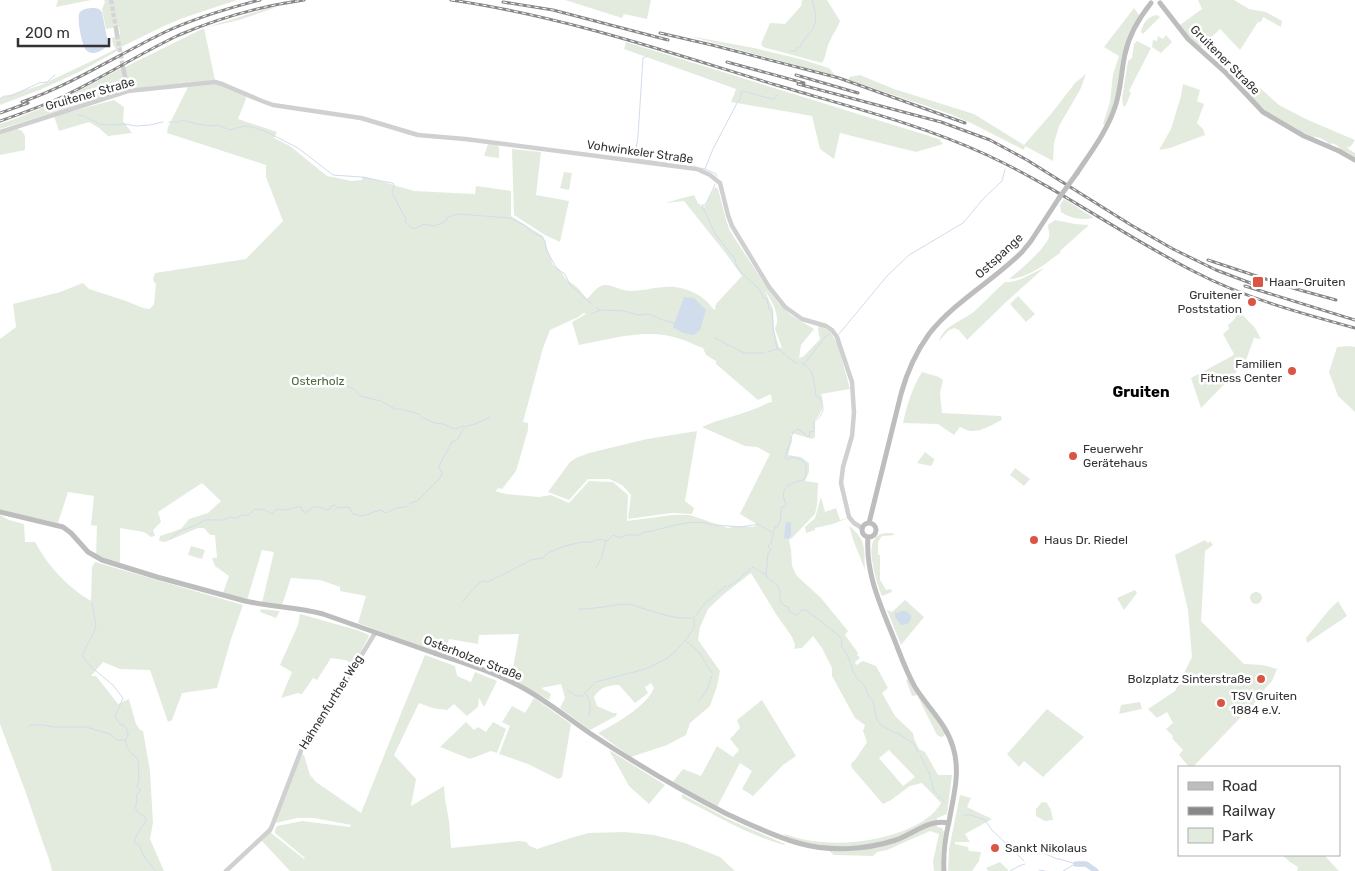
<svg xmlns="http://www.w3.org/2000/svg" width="1355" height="871" font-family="Rubik,sans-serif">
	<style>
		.green { fill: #e3ebdf; fill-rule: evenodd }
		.water { fill: #d1dcec }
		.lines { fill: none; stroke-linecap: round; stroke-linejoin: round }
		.stream { stroke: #d1dcec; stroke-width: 1 }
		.river { stroke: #d1dcec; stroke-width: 5.5 }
		.tertiary-tunnel { stroke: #d6d6d6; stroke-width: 4.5; stroke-dasharray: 4.5 2; stroke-linecap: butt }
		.tertiary { stroke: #d0d0d0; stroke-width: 4.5 }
		.secondary { stroke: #bdbdbd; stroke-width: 5 }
		.rail-casing { stroke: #888; stroke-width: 3 }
		.rail { stroke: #fff; stroke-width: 1; stroke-dasharray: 4; stroke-linecap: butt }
		.secondary-bridge { stroke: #bdbdbd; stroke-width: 5 }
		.poi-dot { fill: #da5644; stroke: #fff; stroke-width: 2 }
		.labels { text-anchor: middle; stroke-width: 5; stroke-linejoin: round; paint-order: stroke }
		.street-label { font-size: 12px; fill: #333; stroke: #fff }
		.poi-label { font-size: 12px; fill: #333; stroke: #fff; text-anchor: start }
		.park-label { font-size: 12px; fill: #4e6c42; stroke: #fff }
		.quarter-label { font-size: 15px; font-weight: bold; fill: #000; stroke: #fff }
	</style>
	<rect width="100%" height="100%" fill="#fff"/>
	<path class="green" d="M58 0H91L56 7Z
		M104 0H237L183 18 164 26 123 46 117 51 81 71 42 89 0 105V98L41 85 96 59 116 49 113 45 112 38 120 34 119 27 106 29 102 9 105 2Z
		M565 0H651L647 19 624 14 622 18Z
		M802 0H827L840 21C837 29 832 35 829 43 826 50 826 57 822 63L763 47 761 44 770 23 785 24 801 6Z
		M1198 0H1234L1249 9 1266 12 1282 21 1281 27 1263 17 1261 22H1258L1240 50 1220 29 1200 48 1185 33 1180 25 1202 9Z
		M277 7 239 20 204 28 215 80 131 89 129 86 125 67 204 28 268 8Z
		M1134 8 1139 15 1130 32 1114 105 1105 125 1103 124 1110 102 1113 74 1119 56 1104 47Z
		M1156 15 1160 17 1143 34 1141 32C1143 23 1147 17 1156 15Z
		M1166 35 1172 42 1161 53 1152 47 1153 40 1157 41 1158 36 1163 39Z
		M689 36 754 48 800 59 829 68 836 76Z
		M1137 41 1151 48 1129 91 1131 93 1125 107 1123 105 1122 99 1128 61 1132 58 1134 44Z
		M626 42 939 139 943 144 916 152 840 133 834 159 820 149 812 116 731 102 736 89 624 49Z
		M122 68 125 88 123 91 0 129V124C43 110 82 89 122 68Z
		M1086 74 1080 90 1059 126 1054 143 1053 161 1025 146 1024 150 973 124 950 114 849 80V77L860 75 894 89 974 114 1024 145 1051 114 1075 83Z
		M1250 79 1279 105 1308 120 1355 140 1351 146 1347 148 1355 153V157L1339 148 1338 146 1332 143 1330 145C1327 141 1318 136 1312 137L1267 112 1243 89Z
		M215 84 221 85 247 96 238 119 277 132 274 138 290 146 327 176 352 181 362 180 363 176 414 191 475 194 476 186 511 191V216L543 236 553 265 559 269 566 279 578 288 587 299C592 294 598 285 605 285 611 284 622 291 631 291 648 291 667 283 684 289 692 291 702 296 707 302 711 305 711 308 715 310L716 304 742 276 727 255 684 201 665 203 694 195 698 203 704 208 715 187 718 189 726 220 730 231 769 291 779 304 791 315 814 329 801 345 799 358 796 359H797L804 356 820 339 818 330 819 325 830 331 838 345 850 389 821 394C825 403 822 414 815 420V437L812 439 795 434H791L792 441 788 455 801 457 809 463V472L805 481 818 483 817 505 815 514 792 538 789 540 791 549 792 566 797 576 821 598 848 631 845 635 858 653 857 655 860 658 855 662 856 665 863 661 876 666 888 688 882 693 895 716 913 733 914 739 919 749 925 752 938 775H952L947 814 937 818V827L942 828 944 832 941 855 942 871H934L933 861 939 834 930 831 887 850 877 852 873 856 834 855 822 845 801 842 786 837 784 834C796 838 809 841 822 842 856 846 923 835 941 803L922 783 910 786 891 800 883 804 852 768 851 764 855 760 867 742 863 731 865 725 855 718 832 676V668L822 648 813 636 802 648 794 649 795 645 792 637 776 614 751 573 724 594 708 609 700 627 698 640 720 671 717 686 710 706 690 723 686 735 667 745 631 757 598 733C615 724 646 707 654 688L651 683 645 687 648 693 635 703 619 685C609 685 600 687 594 697L597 706 613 713H617L616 716 590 730 560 708 565 698 561 684 541 688 551 694 549 700 511 679 519 634 479 635 478 644 449 639 444 655 358 623 366 596 340 591V587L320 580 291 578 282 605 262 603 274 552 262 550 247 600 223 593 229 576 215 566 212 558H217L215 535H210L204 528H198L165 542 159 541 160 536 181 529 189 519 208 513 221 501 202 483 158 512 161 522 153 530 155 536 151 537 144 532 120 528V564L96 555 97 526 91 525 94 496 68 492 58 523 0 510V339L16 327 13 304 60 292 83 283 89 289 126 301 143 308 150 309 154 304 156 284C151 280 154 278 155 273L246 259 283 221 266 177V165L167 133 168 127 188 87ZM765 291C771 299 778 312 777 322 777 324 775 327 775 329L782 348 779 347 774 330 773 309ZM584 313 586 314 572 322 579 345C609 339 648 328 677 338 686 340 694 345 703 348L706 355 716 361V364L758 400 771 394 772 402C765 403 761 407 754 409 737 416 719 419 702 427L745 446 757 447 770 454 740 514 755 523 754 527 738 526 728 528 690 515H672L627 521 628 495 613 482 589 481 569 503 551 495 539 497 506 494 495 491 499 488 502 489 516 471 528 430V423L523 422 543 348 550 330 578 317ZM889 750 915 777 903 786 879 758Z
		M1183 84 1200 90 1197 101 1204 104 1197 123 1203 129 1205 135 1170 148 1159 150 1171 129 1181 96Z
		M114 100 124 107 123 121 132 133 108 136 99 128 89 122 59 131 54 116Z
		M17 129 22 131 25 136V150L0 155V133Z
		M488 144 497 145 499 147V158L484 156Z
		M512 149 541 152 536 195 569 201 560 242 545 235 514 215Z
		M564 172 572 173 569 190 560 188Z
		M1064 199 1094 218C1082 220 1071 219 1061 212L1060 205Z
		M1055 220 1075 224 1089 225 1060 251 1061 252C1047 263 1027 279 1009 279 1018 272 1046 248 1049 237 1050 234 1048 229 1048 225Z
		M1044 268 1006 302 967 340 959 330 954 328 948 331 939 341C945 323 965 321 977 309 986 300 995 291 1005 282 1018 283 1032 273 1044 268Z
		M1018 296 1035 314 1026 322 1010 304Z
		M1237 309 1255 328 1261 339 1254 338 1245 363 1201 408 1191 378 1232 356 1234 354 1223 334 1229 329 1228 325C1234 320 1238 318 1237 309Z
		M1350 346 1355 347V412L1338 396 1329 372 1337 347Z
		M922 372 939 377 943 380 940 393 942 413 1001 416 1002 420C993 424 981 432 971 431 968 431 963 428 960 427L954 435 938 424 903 423C907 405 912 388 922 372Z
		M697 431 685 501 694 508 692 514 671 513 628 519 631 495 622 485 609 479H588L569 500 548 492 570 462 576 458 589 453 647 439Z
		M925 452 934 459V461L931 466 917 463Z
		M1015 468 1030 479 1024 486 1010 475Z
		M821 497 825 512 836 508 840 520 848 518 833 524 815 528V530L806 533 805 527 815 518Z
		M0 515 9 520 24 524 25 542H35C48 566 67 587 91 601L92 567 95 562 243 605 231 639 217 688 182 693 172 720 168 722 150 670 120 669 103 662 91 676H96L118 704 129 699 136 724 140 730 143 731 150 771 153 823 150 839 164 871H52L49 859 43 843 26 793 0 724Z
		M849 526C867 540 864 549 865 570L854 542Z
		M892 533 895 535 882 536 878 542V555H880V580L886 590 891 589 892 592 882 596C877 584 865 547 876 537 880 533 887 533 892 533Z
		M1205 540 1208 543 1210 541 1213 545 1205 551 1201 621 1244 664 1263 665 1277 669 1272 681 1264 690 1265 692 1193 767H1189L1179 755 1183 750 1172 738 1173 736 1166 729 1173 723 1167 712 1157 718 1148 709 1175 691 1192 657 1188 610 1175 555Z
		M191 546 205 550 202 559 188 555Z
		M1135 590 1137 593 1124 610 1117 598Z
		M1250 598a6 6 0 1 1 12 0a6 6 0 1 1-12 0Z
		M905 600 924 617 901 645 887 610 892 612Z
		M1338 601 1347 616 1307 643 1306 638 1329 610Z
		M261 609 280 611 276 618 260 612Z
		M300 614 357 630 369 635 368 638 354 664 345 660 331 658 317 680 313 678 302 694 298 693 281 698 292 672 280 665 298 625Z
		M425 655 455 666 457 676 471 682 475 672 497 681 484 707 479 698 478 707 467 716 454 704 447 710 432 708 419 703 394 755 416 779 411 806 444 786 445 799 449 821 451 848 519 841 526 842 530 846 537 849 574 837 589 833 625 832 654 835 685 843 720 857 735 871H290L261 840 270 832 304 859 305 858 275 833V830L277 826 302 821 350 827 351 825 314 818H297L276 823 275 821 301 754 304 755 310 775 316 782 361 813 406 701Z
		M908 679 945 732 944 736 941 737 937 735 917 695 912 696 906 680Z
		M534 698 571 724 562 777 558 779 528 764 499 754 510 726 502 722 512 706 525 713Z
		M762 700 796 756 783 765 753 796 742 789 752 771 740 763 717 807 672 783 683 769 701 776 717 746 733 757 739 750 730 739 740 728 737 720Z
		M1140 702 1142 709 1119 714 1121 705Z
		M1047 709 1084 737 1043 777 1024 761 1019 767 1007 754Z
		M466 722 474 730 478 727 486 732 493 722 506 729 497 753 491 751 470 759 440 747Z
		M609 750 665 785 649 804 629 786Z
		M682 794 730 820 785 844 784 845C748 835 715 815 682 798Z
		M960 795 971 798 967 807 992 819 965 834 970 842H955V844L968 847 969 851 981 852 979 861 972 871H948L949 849Z
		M1042 802 1047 803 1051 810 1053 820 1045 821 1036 816V809Z
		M1282 855H1324L1339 871H1297L1298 867 1290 862Z
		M1000 862 1008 870V871H988L986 868Z"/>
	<path class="water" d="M95 8 99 9 102 12 108 43C106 50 93 57 86 50 82 45 76 17 80 12 84 8 90 8 95 8Z
		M684 297 694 298 706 310 700 330 694 335 683 333 673 327Z
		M786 522H791V535L788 539 784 538Z
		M901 611H906L911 615C912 622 908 625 901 625 898 621 894 618 895 612L898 613Z"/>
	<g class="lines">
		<path class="stream" d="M790 51H795L798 47H800C802 42 806 38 809 34 819 23 816 13 812 0
			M647 56 643 58 638 136 635 157 638 159 666 163
			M0 99 4 96H11L39 83 47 82 55 75
			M78 115 84 116 100 124 107 125 125 124 136 126 150 125 163 122
			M169 122H178L182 120 197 124 212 126 218 125 230 130 244 126 252 127 267 132 298 148 333 175 361 177 392 183 394 184 392 193 406 219 405 222 412 228 415 229 420 226 425 224 434 226 445 222 448 217 458 214 510 218 526 226 533 233 542 237 545 241 546 249 557 269 565 274 570 285 592 304
			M700 168 705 169
			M717 176 716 174 705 169 713 149 737 103 740 99 741 92 743 91 772 99H774L777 95
			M715 184C712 192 709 198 705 205H702L715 234 735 259C736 271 749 279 757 287 760 290 762 294 763 298L767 299 769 309 772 311 773 328 777 349C787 353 787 359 797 363
			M596 307 600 310 624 311 638 315 648 314 663 320 674 323
			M591 314 600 310
			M839 334 887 276 909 255 963 223 984 198 1002 181 1005 169
			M715 338 744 353H764
			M767 352 777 349
			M801 363C815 368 814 383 816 396L820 398C825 409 824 414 814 422V431L809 432 810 435 808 437 805 434 798 429 793 432 785 458 787 460 792 457 802 460 806 466V476L803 480C790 483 778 488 786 504V506L782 507C780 514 782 519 778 526L775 527 771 543 768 546 771 550 768 553 766 576C770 580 777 584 779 589 783 597 775 603 788 607L789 611 795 615H797L802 610H807L810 614 817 618 840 637 842 641 841 646C848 654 850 662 853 671 855 677 859 680 863 684 867 690 867 695 873 701 875 709 874 717 880 724 884 728 890 729 894 733H897L913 743 918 752
			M804 364 826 336 830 334
			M341 383 354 389 360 396 381 401 395 409H401L419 414 423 418 434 423 443 424 455 429 465 426
			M757 524 761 526
			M714 525 741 527 754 525
			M763 527 773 533
			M170 539 180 531 197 525 204 520H223L230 517 236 518 243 515H248L255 509 265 510 272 514 277 509C288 512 294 506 301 507L303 512H307L313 507H320L325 510 330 509 331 506 335 505 338 508 346 507 350 508 353 514 363 516 380 510 386 513 396 508 406 507 410 503 417 501 441 477 442 473 439 467 441 462 452 442 457 440 462 431 467 426 475 424 490 417
			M596 568 601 559 606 541
			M728 587 738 580 751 568 753 567 766 575
			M463 601 477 585 483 581 487 582 502 575 531 560 543 558 548 553 565 546 582 542H592L598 539 607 541 613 535 619 538C622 537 624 535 627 535 630 534 635 536 639 535 646 533 639 533 646 532 665 529 692 517 712 525
			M92 603 96 625 95 630 82 655 91 667 113 685 123 698 115 717 120 724 125 726C128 732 130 735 125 740 127 749 131 754 138 759L139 780 137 787 141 790 136 796 137 799C135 809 134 812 146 817 146 824 142 825 139 831 137 834 135 839 134 842L139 845 145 858 156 871
			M579 609C588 609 595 608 603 607 616 606 625 601 638 607 656 612 675 620 693 618
			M686 641 699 652 712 673
			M567 690 576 696H582L596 682 645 669 666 659 674 653 687 638 694 628V618L704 604 726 586
			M585 693C591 701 591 706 589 716
			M698 702 707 690 712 676
			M28 727 31 725H44L52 727H86L110 734 117 740H125
			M920 755 930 775 931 780 933 784 932 786 934 791 945 802
			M963 815H971L985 820 991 829 1024 861
			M1034 853H1043L1057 859H1059L1076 864
			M1039 870 1045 871
			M1010 871 1019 866 1025 864
			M1063 871 1075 864"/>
		<path class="river" d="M1076 864H1086L1096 871"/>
		<path class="tertiary-tunnel" d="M111 0 116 28
			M117 35 123 67"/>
		<path class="tertiary" d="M116 28 117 35
			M123 67 128 91
			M0 132 128 91 215 82 222 84 262 101 273 105 361 118 418 135 465 139 697 169 710 175 720 183 728 215 732 226 769 287 785 307 802 319 826 326 832 330 837 337 852 382 854 413 852 436 843 467 841 483 849 517 854 523 862 528
			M226 871 270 830 272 826 302 748 329 709 375 633"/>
		<path class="secondary" d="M1160 3 1188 39 1226 73 1263 112 1304 136 1339 151 1355 160
			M1077 173C1091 152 1107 131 1115 107 1121 90 1121 72 1125 54 1129 35 1139 18 1151 3
			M0 512 63 527 71 533 88 552 102 560 157 577 245 601C271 607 297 607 323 614 360 627 397 640 434 653 465 663 497 673 525 689 548 702 569 719 591 734 635 763 678 789 725 813 749 824 773 836 798 843 830 852 865 850 896 840 913 834 929 819 948 823
			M869 523 901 394C907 372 916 352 929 334 955 301 993 281 1022 252L1031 241 1059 198
			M862 530a7 7 0 1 1 14 0a7 7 0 1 1-14 0Z
			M868 537C865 577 884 612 898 649 903 662 908 675 915 687 928 708 946 723 953 747 961 773 953 797 949 822 945 838 943 855 944 871"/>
		<defs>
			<path id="rail" d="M451 0C562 16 668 52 776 85 847 106 920 124 987 155 1060 189 1124 236 1195 272 1245 298 1300 313 1355 328
				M503 2 553 10 668 40
				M660 33 712 45 839 78 965 123
				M727 62 804 83
				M796 75 858 93
				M798 84 941 122 990 140 1027 160 1131 225 1173 249 1216 270 1253 284
				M22 102C70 85 113 58 159 35 191 19 225 9 260 0
				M0 113 28 103
				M0 121C23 113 46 105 68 94 105 76 141 53 179 35 219 18 261 6 304 0
				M1208 260 1296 289 1336 300
				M1245 286 1355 320"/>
		</defs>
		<use href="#rail" class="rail-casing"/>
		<use href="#rail" class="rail"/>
		<path class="secondary-bridge" d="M1059 198 1077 173"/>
	</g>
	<g class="poi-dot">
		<rect x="1252" y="276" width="12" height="12" rx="2.5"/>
		<circle cx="1252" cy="302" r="5"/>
		<circle cx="1292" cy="371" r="5"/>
		<circle cx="1073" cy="456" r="5"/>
		<circle cx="1034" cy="540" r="5"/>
		<circle cx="1261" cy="679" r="5"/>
		<circle cx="1221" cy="703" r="5"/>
		<circle cx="995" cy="848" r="5"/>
	</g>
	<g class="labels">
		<g class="street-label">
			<text transform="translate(1225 60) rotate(45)" y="4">Gruitener Straße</text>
			<text transform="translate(90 94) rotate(-16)" y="4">Gruitener Straße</text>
			<text transform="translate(640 152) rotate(8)" y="4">Vohwinkeler Straße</text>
			<text transform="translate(999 256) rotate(-43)" y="4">Ostspange</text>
			<text transform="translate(473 658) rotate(21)" y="4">Osterholzer Straße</text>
			<text transform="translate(331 702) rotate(-58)" y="4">Hahnenfurther Weg</text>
		</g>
		<g class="poi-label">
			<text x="1269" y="286">Haan-Gruiten</text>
			<text x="1242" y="299" text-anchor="end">Gruitener<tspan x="1242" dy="14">Poststation</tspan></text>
			<text x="1282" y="368" text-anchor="end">Familien<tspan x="1282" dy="14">Fitness Center</tspan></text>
			<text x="1083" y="453">Feuerwehr<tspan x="1083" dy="14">Gerätehaus</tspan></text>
			<text x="1044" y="544">Haus Dr. Riedel</text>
			<text x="1251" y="683" text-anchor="end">Bolzplatz Sinterstraße</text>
			<text x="1231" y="700">TSV Gruiten<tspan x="1231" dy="14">1884 e.V.</tspan></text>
			<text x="1005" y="852">Sankt Nikolaus</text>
		</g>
		<g class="park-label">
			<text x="318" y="385">Osterholz</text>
		</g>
		<g class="quarter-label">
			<text x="1141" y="397">Gruiten</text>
		</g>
	</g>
	<rect x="1178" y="766" width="162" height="90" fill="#ffffff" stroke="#adadad"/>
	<rect x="1188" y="782" width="25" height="8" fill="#bdbdbd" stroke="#adadad"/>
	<text x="1222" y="791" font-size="15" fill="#333333">Road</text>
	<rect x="1188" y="807" width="25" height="8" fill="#888888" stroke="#adadad"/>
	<text x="1222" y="816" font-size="15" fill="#333333">Railway</text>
	<rect x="1188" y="828" width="25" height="15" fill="#e3ebdf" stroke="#adadad"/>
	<text x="1222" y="841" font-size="15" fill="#333333">Park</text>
	<path d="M18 38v8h91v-8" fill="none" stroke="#333333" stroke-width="2.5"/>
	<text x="25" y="38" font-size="15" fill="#333333" stroke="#ffffff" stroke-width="4" paint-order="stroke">200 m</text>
</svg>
